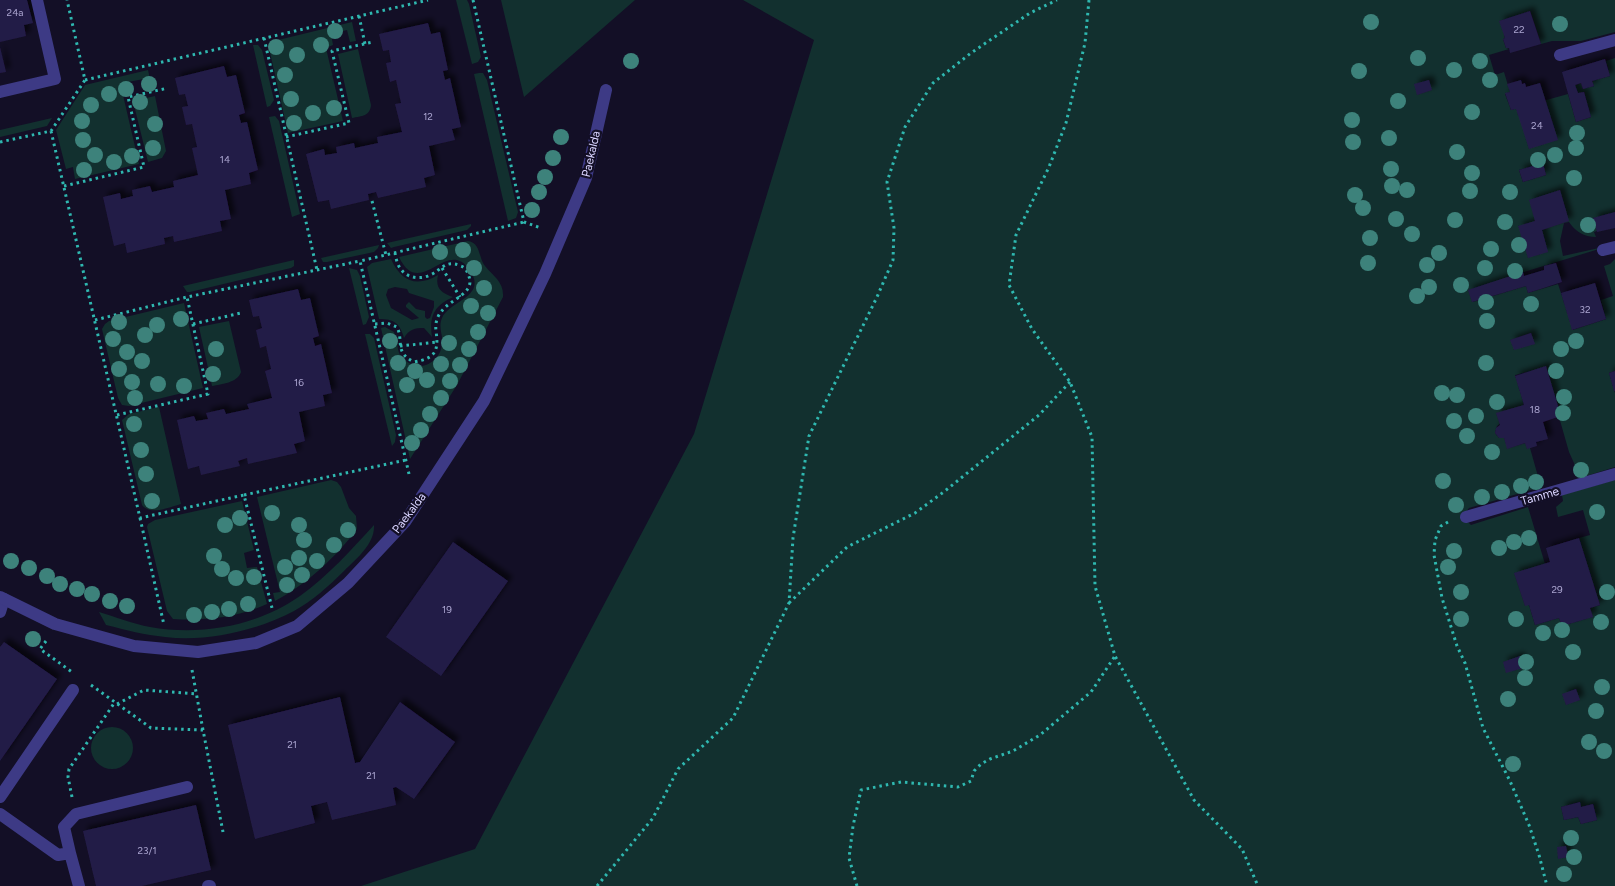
<svg xmlns="http://www.w3.org/2000/svg" width="1615" height="886" font-family="Figtree,sans-serif">
	<style>
		.green { fill: #12302f; fill-rule: evenodd }
		.building { fill: #241b47; filter: url(#shadow) }
		.lines { fill: none; stroke-linecap: round; stroke-linejoin: round }
		.path { stroke: #2fb8b0; stroke-width: 3; stroke-dasharray: 2.5 4; stroke-linecap: butt }
		.service { stroke: #3d3a85; stroke-width: 12 }
		.minor { stroke: #3d3a85; stroke-width: 12 }
		.tree { fill: #3d827b }
		.labels { text-anchor: middle; stroke-width: 4.5; stroke-linejoin: round; paint-order: stroke }
		.number-label { font-size: 10px; fill: #aca6d1 }
		.street-label { font-size: 12px; fill: #d9d4ff; stroke: #130f26 }
	</style>
	<defs>
		<filter id="shadow"><feDropShadow dx="4.5" dy="-4.5" stdDeviation="2.5" flood-color="#0009"/></filter>
	</defs>
	<rect width="100%" height="100%" fill="#130f26"/>
	<path class="green" d="M456 0H467L469 4 481 57 478 62 472 64Z
		M501 0H635L524 97Z
		M743 0H1615V32L1581 41H1552L1541 44 1530 11 1500 21 1505 38 1503 39 1506 48 1509 49 1489 55 1495 75 1504 72 1510 92 1505 94 1511 110 1568 94 1576 122 1591 117 1584 92 1578 93 1575 85 1581 83 1583 89 1594 86 1592 81 1610 76 1606 61 1615 58V212L1594 218 1597 231 1594 232 1596 237C1584 237 1575 231 1569 222L1564 223 1560 241 1563 256 1599 248V249L1508 277 1469 291 1473 302 1526 286 1528 293 1558 284 1573 330 1606 319 1601 300 1613 296 1604 266 1610 264 1615 259V371L1609 373 1615 393V467L1583 477 1579 474 1569 452 1559 417 1561 416 1546 367 1515 375 1524 405 1497 426 1495 433 1499 438H1504L1508 448 1525 443 1530 448 1541 487 1469 508 1465 513 1468 522 1471 525 1474 524 1528 507 1545 564 1515 574 1525 605H1529L1535 625 1559 618 1562 626 1592 617 1590 608 1600 605 1579 538 1590 535 1583 510 1558 517 1556 507 1563 501 1562 495 1615 480V886H361L475 849 694 434 814 40ZM1543 163 1546 175 1523 182 1519 170ZM1579 802 1581 807 1593 804 1597 820 1581 824 1578 817 1564 820 1561 807Z
		M352 22 356 41 350 42 347 30 331 34 333 45 326 48 343 121 288 133 269 48 274 41Z
		M253 45H258L262 50 274 100 270 106 267 107Z
		M358 49 371 105C370 116 362 116 352 118L338 54Z
		M148 70 152 88 146 89 144 79 128 82 130 94 123 95 139 164 75 179 73 167 66 169 56 130 85 85Z
		M479 73H483L487 80 518 212 516 218 508 221 474 74Z
		M155 96 166 151 162 158 148 162 133 101Z
		M275 116 279 121 300 214 292 217 269 117Z
		M52 118 47 126 0 137V130Z
		M471 224V226L467 230 394 247 391 248 387 243Z
		M468 241C481 243 478 257 485 266 494 277 504 282 503 297L457 385 410 459 381 328 385 327 394 332C401 352 393 355 416 367 433 366 444 354 442 337 441 331 439 325 442 318 450 300 489 297 469 269 446 237 420 301 399 257Z
		M379 245 378 248 374 252 327 262H323L321 258Z
		M391 259C401 281 416 288 438 275 435 288 441 293 453 297 434 306 429 316 432 337L424 328C415 328 409 329 404 338 400 323 394 319 379 319L367 267 372 263ZM395 287 407 289 409 293 434 301V307L430 318 427 319 425 317V311L416 309 409 302 406 305V307L419 318 412 320 391 308 386 295 388 289Z
		M294 260V266L291 268 190 292H187L183 286Z
		M349 268 357 270 360 276 369 317 366 324 363 325Z
		M184 303 203 388 129 406 122 405 118 398 102 329 105 324 109 321Z
		M229 321 241 372C237 383 222 384 212 386L199 327Z
		M365 334H370L374 338 396 435 395 442 392 446Z
		M159 407 181 504C170 507 150 516 142 505L122 420 129 414Z
		M331 480 337 482 341 487 349 508 356 516 357 529C336 557 307 584 275 601L273 593 280 592 257 497Z
		M242 501 254 550 244 553 247 568 257 567 267 604C237 618 205 621 173 619L167 611 147 527 148 524 155 520Z
		M374 525C375 544 357 558 344 571 329 586 312 601 294 611 256 631 207 642 165 637 145 635 126 630 106 625L99 612C116 617 133 624 150 627 201 636 257 626 300 596 328 576 351 550 374 525Z
		M91 748a21 21 0 1 1 42 0a21 21 0 1 1-42 0Z"/>
	<path class="building" d="M0 0H27L33 23 24 25 26 36 0 42Z
		M1530 11 1541 44 1510 53 1509 48H1506L1503 39 1505 38 1499 21Z
		M428 23 431 34 440 32 448 70 443 71 445 80 450 78 461 127 452 129 455 140 429 146 435 175 424 178 426 187 378 198 376 192 368 194 369 200 331 209 329 200 318 202 306 154 324 149 325 155 337 153 336 147 354 143 355 148 378 143 377 137 402 132 395 104 401 103 396 80 390 82 386 63 391 62 389 50 383 51 379 34Z
		M0 47 6 72 0 73Z
		M1605 59 1610 76 1592 81 1594 86 1583 89 1581 83 1575 85 1578 93 1584 92 1591 117 1576 122 1562 72Z
		M224 66 227 77 236 75 245 113 239 115 241 123 247 122 258 170 249 173 251 184 225 190 231 219 220 221 222 231 174 242 173 236 164 238 165 244 127 253 125 243 114 246 103 197 120 193 121 199 133 196 132 190 150 186 152 192 174 187 173 181 198 175 192 148 197 147 192 124 186 125 182 107 188 106 185 94 179 95 175 78Z
		M1429 80 1432 90 1417 95 1414 84Z
		M1521 80 1522 84 1525 83 1526 87 1540 83 1558 140 1529 149 1516 109 1511 110 1505 93 1510 92 1507 84Z
		M1543 163 1546 175 1523 182 1519 170Z
		M1560 190 1569 221 1542 230 1548 252 1528 258 1518 226 1535 221 1529 200Z
		M1615 212V228L1597 232 1593 218Z
		M1556 263 1562 282 1528 293 1526 286 1472 302 1468 290 1523 272 1524 276 1544 270V266Z
		M1595 283 1606 319 1572 330 1561 293Z
		M298 289 301 300 310 298 319 336 313 338 315 346 321 344 332 393 323 395 325 406 299 412 305 441 294 444 297 453 248 464 247 458 238 461 240 466 201 475 199 466 188 469 177 420 194 416 196 421 208 419 206 413 224 409 226 414 249 409 247 404 272 398 265 371 271 369 266 346 260 348 256 330 262 328 259 316 253 317 249 300Z
		M1531 333 1535 344 1514 350 1510 340Z
		M1546 366 1561 416 1543 422 1548 439 1536 442 1537 446 1527 449 1525 443 1507 449 1504 438H1499L1495 433 1496 428 1500 425 1496 413 1524 405 1515 376Z
		M1615 371V391H1614L1609 373Z
		M1579 538 1600 605 1590 608 1593 617 1562 626 1559 618 1535 625 1529 605 1525 606 1514 573 1550 562 1546 548Z
		M453 542 508 581 441 676 386 637Z
		M4 642 57 679 0 761V647Z
		M1520 656 1523 668 1506 673 1503 662Z
		M1576 689 1580 700 1566 705 1562 694Z
		M340 697 355 763 360 762 400 702 455 742 414 799 396 787 393 788 396 805 332 820 327 802 311 806 315 823 255 839 228 725Z
		M1580 802 1581 807 1593 804 1597 820 1581 824 1578 817 1564 820 1561 807Z
		M196 805 211 870 142 886H96L83 831Z
		M1566 846 1568 857 1558 859 1557 847Z"/>
	<g class="lines">
		<path class="path" d="M473 0 524 222 541 228
			M1089 0 1085 43 1066 123 1049 167 1016 235 1009 285 1032 329 1070 382 1092 437 1095 586 1115 656 1194 800 1242 849 1258 886
			M359 16 365 44
			M264 38 317 270
			M85 80 428 0
			M51 131 140 518 244 495 272 608
			M286 137 349 123 332 51 373 42
			M0 142 51 131 85 80 67 0
			M64 186 144 167 128 97 168 88
			M372 201 386 255
			M442 268 460 297
			M95 320 187 297 360 261
			M193 324 241 313
			M375 324 387 323 397 327C404 342 394 352 414 362 435 358 439 352 436 331 432 298 480 300 468 274 467 270 464 267 461 266 445 259 442 270 430 275 420 280 406 278 400 268 397 264 396 258 395 253
			M400 346 438 342
			M117 415 208 394 187 297
			M409 474 360 261 524 222
			M244 495 406 460
			M140 518 164 625
			M1448 522 1441 526 1435 540 1434 555 1442 598 1457 646 1465 663 1483 728 1510 781 1529 825 1539 855 1547 886
			M789 603 847 547 915 513 945 491 1039 415 1070 382
			M46 641 40 649 72 672
			M192 670 203 730
			M91 685 151 728 203 730 223 832
			M117 704 144 690 197 694
			M72 797 68 777 69 769 115 702
			M597 886 653 818 678 769 733 718 789 603 793 538 809 436 877 297 893 260 894 228 887 182 905 127 933 83 971 53 1030 13 1057 0
			M857 886 849 858 853 826 861 790 901 782 958 787 971 781 974 771 981 764 990 759 1013 751 1040 735 1091 692 1115 656"/>
		<path class="service" d="M0 92 55 79 37 0
			M0 612 4 599
			M0 797 73 690
			M0 814 58 855 70 853 79 886
			M70 853 64 827 76 814 187 787
			M208 886H210"/>
		<path class="minor" d="M1560 55 1615 40
			M1603 250 1615 247
			M1466 517 1615 474
			M0 597 55 624 134 646 198 652 256 643 297 626 348 583 405 522 484 401 545 274 586 178 606 90"/>
	</g>
	<g class="tree">
		<circle cx="1371" cy="22" r="8"/>
		<circle cx="1560" cy="24" r="8"/>
		<circle cx="335" cy="31" r="8"/>
		<circle cx="321" cy="45" r="8"/>
		<circle cx="276" cy="47" r="8"/>
		<circle cx="297" cy="55" r="8"/>
		<circle cx="1418" cy="58" r="8"/>
		<circle cx="631" cy="61" r="8"/>
		<circle cx="1480" cy="61" r="8"/>
		<circle cx="1454" cy="70" r="8"/>
		<circle cx="1359" cy="71" r="8"/>
		<circle cx="285" cy="75" r="8"/>
		<circle cx="1490" cy="80" r="8"/>
		<circle cx="149" cy="84" r="8"/>
		<circle cx="126" cy="89" r="8"/>
		<circle cx="109" cy="94" r="8"/>
		<circle cx="291" cy="99" r="8"/>
		<circle cx="1398" cy="101" r="8"/>
		<circle cx="140" cy="102" r="8"/>
		<circle cx="91" cy="105" r="8"/>
		<circle cx="334" cy="108" r="8"/>
		<circle cx="1472" cy="112" r="8"/>
		<circle cx="313" cy="113" r="8"/>
		<circle cx="1352" cy="120" r="8"/>
		<circle cx="82" cy="121" r="8"/>
		<circle cx="294" cy="123" r="8"/>
		<circle cx="155" cy="124" r="8"/>
		<circle cx="1577" cy="133" r="8"/>
		<circle cx="561" cy="137" r="8"/>
		<circle cx="1389" cy="138" r="8"/>
		<circle cx="83" cy="140" r="8"/>
		<circle cx="1353" cy="142" r="8"/>
		<circle cx="153" cy="148" r="8"/>
		<circle cx="1576" cy="148" r="8"/>
		<circle cx="1457" cy="152" r="8"/>
		<circle cx="95" cy="155" r="8"/>
		<circle cx="1555" cy="155" r="8"/>
		<circle cx="132" cy="156" r="8"/>
		<circle cx="553" cy="158" r="8"/>
		<circle cx="1538" cy="160" r="8"/>
		<circle cx="114" cy="162" r="8"/>
		<circle cx="1391" cy="169" r="8"/>
		<circle cx="84" cy="170" r="8"/>
		<circle cx="1472" cy="173" r="8"/>
		<circle cx="545" cy="177" r="8"/>
		<circle cx="1574" cy="178" r="8"/>
		<circle cx="1392" cy="186" r="8"/>
		<circle cx="1407" cy="190" r="8"/>
		<circle cx="1470" cy="191" r="8"/>
		<circle cx="539" cy="192" r="8"/>
		<circle cx="1510" cy="192" r="8"/>
		<circle cx="1355" cy="195" r="8"/>
		<circle cx="1363" cy="208" r="8"/>
		<circle cx="532" cy="210" r="8"/>
		<circle cx="1396" cy="219" r="8"/>
		<circle cx="1455" cy="220" r="8"/>
		<circle cx="1505" cy="222" r="8"/>
		<circle cx="1588" cy="225" r="8"/>
		<circle cx="1412" cy="234" r="8"/>
		<circle cx="1370" cy="238" r="8"/>
		<circle cx="1519" cy="245" r="8"/>
		<circle cx="1491" cy="249" r="8"/>
		<circle cx="463" cy="250" r="8"/>
		<circle cx="440" cy="252" r="8"/>
		<circle cx="1439" cy="253" r="8"/>
		<circle cx="1368" cy="263" r="8"/>
		<circle cx="1427" cy="265" r="8"/>
		<circle cx="474" cy="268" r="8"/>
		<circle cx="1485" cy="268" r="8"/>
		<circle cx="1515" cy="271" r="8"/>
		<circle cx="1461" cy="285" r="8"/>
		<circle cx="1429" cy="287" r="8"/>
		<circle cx="484" cy="288" r="8"/>
		<circle cx="1417" cy="296" r="8"/>
		<circle cx="1486" cy="302" r="8"/>
		<circle cx="1531" cy="304" r="8"/>
		<circle cx="471" cy="306" r="8"/>
		<circle cx="488" cy="313" r="8"/>
		<circle cx="181" cy="319" r="8"/>
		<circle cx="1487" cy="321" r="8"/>
		<circle cx="119" cy="322" r="8"/>
		<circle cx="157" cy="325" r="8"/>
		<circle cx="478" cy="332" r="8"/>
		<circle cx="145" cy="335" r="8"/>
		<circle cx="113" cy="339" r="8"/>
		<circle cx="390" cy="341" r="8"/>
		<circle cx="1576" cy="341" r="8"/>
		<circle cx="449" cy="343" r="8"/>
		<circle cx="216" cy="349" r="8"/>
		<circle cx="469" cy="349" r="8"/>
		<circle cx="1561" cy="349" r="8"/>
		<circle cx="127" cy="352" r="8"/>
		<circle cx="142" cy="361" r="8"/>
		<circle cx="398" cy="363" r="8"/>
		<circle cx="1486" cy="363" r="8"/>
		<circle cx="441" cy="364" r="8"/>
		<circle cx="460" cy="365" r="8"/>
		<circle cx="119" cy="369" r="8"/>
		<circle cx="415" cy="371" r="8"/>
		<circle cx="1556" cy="371" r="8"/>
		<circle cx="213" cy="374" r="8"/>
		<circle cx="427" cy="380" r="8"/>
		<circle cx="450" cy="381" r="8"/>
		<circle cx="132" cy="382" r="8"/>
		<circle cx="158" cy="384" r="8"/>
		<circle cx="407" cy="385" r="8"/>
		<circle cx="184" cy="386" r="8"/>
		<circle cx="1442" cy="393" r="8"/>
		<circle cx="1457" cy="395" r="8"/>
		<circle cx="1564" cy="397" r="8"/>
		<circle cx="135" cy="398" r="8"/>
		<circle cx="441" cy="398" r="8"/>
		<circle cx="1497" cy="402" r="8"/>
		<circle cx="1563" cy="413" r="8"/>
		<circle cx="430" cy="414" r="8"/>
		<circle cx="1476" cy="416" r="8"/>
		<circle cx="1454" cy="421" r="8"/>
		<circle cx="134" cy="424" r="8"/>
		<circle cx="421" cy="430" r="8"/>
		<circle cx="1467" cy="436" r="8"/>
		<circle cx="412" cy="443" r="8"/>
		<circle cx="141" cy="450" r="8"/>
		<circle cx="1492" cy="452" r="8"/>
		<circle cx="1581" cy="470" r="8"/>
		<circle cx="146" cy="474" r="8"/>
		<circle cx="1443" cy="481" r="8"/>
		<circle cx="1536" cy="482" r="8"/>
		<circle cx="1521" cy="486" r="8"/>
		<circle cx="1502" cy="492" r="8"/>
		<circle cx="1482" cy="497" r="8"/>
		<circle cx="152" cy="501" r="8"/>
		<circle cx="1456" cy="505" r="8"/>
		<circle cx="1597" cy="512" r="8"/>
		<circle cx="272" cy="513" r="8"/>
		<circle cx="240" cy="518" r="8"/>
		<circle cx="225" cy="525" r="8"/>
		<circle cx="299" cy="525" r="8"/>
		<circle cx="348" cy="530" r="8"/>
		<circle cx="1529" cy="538" r="8"/>
		<circle cx="304" cy="540" r="8"/>
		<circle cx="1514" cy="542" r="8"/>
		<circle cx="334" cy="545" r="8"/>
		<circle cx="1499" cy="548" r="8"/>
		<circle cx="1454" cy="551" r="8"/>
		<circle cx="214" cy="556" r="8"/>
		<circle cx="299" cy="558" r="8"/>
		<circle cx="11" cy="561" r="8"/>
		<circle cx="317" cy="561" r="8"/>
		<circle cx="285" cy="567" r="8"/>
		<circle cx="1448" cy="567" r="8"/>
		<circle cx="29" cy="568" r="8"/>
		<circle cx="222" cy="569" r="8"/>
		<circle cx="302" cy="575" r="8"/>
		<circle cx="47" cy="576" r="8"/>
		<circle cx="254" cy="577" r="8"/>
		<circle cx="236" cy="578" r="8"/>
		<circle cx="60" cy="584" r="8"/>
		<circle cx="287" cy="585" r="8"/>
		<circle cx="77" cy="589" r="8"/>
		<circle cx="1461" cy="592" r="8"/>
		<circle cx="1607" cy="592" r="8"/>
		<circle cx="92" cy="594" r="8"/>
		<circle cx="110" cy="601" r="8"/>
		<circle cx="248" cy="604" r="8"/>
		<circle cx="127" cy="606" r="8"/>
		<circle cx="229" cy="609" r="8"/>
		<circle cx="212" cy="612" r="8"/>
		<circle cx="194" cy="615" r="8"/>
		<circle cx="1461" cy="619" r="8"/>
		<circle cx="1516" cy="619" r="8"/>
		<circle cx="1601" cy="622" r="8"/>
		<circle cx="1562" cy="630" r="8"/>
		<circle cx="1543" cy="633" r="8"/>
		<circle cx="33" cy="639" r="8"/>
		<circle cx="1573" cy="652" r="8"/>
		<circle cx="1526" cy="662" r="8"/>
		<circle cx="1525" cy="678" r="8"/>
		<circle cx="1602" cy="687" r="8"/>
		<circle cx="1508" cy="699" r="8"/>
		<circle cx="1596" cy="711" r="8"/>
		<circle cx="1589" cy="742" r="8"/>
		<circle cx="1604" cy="751" r="8"/>
		<circle cx="1513" cy="764" r="8"/>
		<circle cx="1571" cy="838" r="8"/>
		<circle cx="1574" cy="857" r="8"/>
		<circle cx="1564" cy="874" r="8"/>
	</g>
	<g class="labels">
		<g class="number-label">
			<text x="15" y="16">24a</text>
			<text x="1519" y="33">22</text>
			<text x="428" y="120">12</text>
			<text x="1537" y="129">24</text>
			<text x="225" y="163">14</text>
			<text x="1585" y="313">32</text>
			<text x="299" y="386">16</text>
			<text x="1535" y="413">18</text>
			<text x="1557" y="593">29</text>
			<text x="447" y="613">19</text>
			<text x="292" y="748">21</text>
			<text x="371" y="779">21</text>
			<text x="147" y="854">23/1</text>
		</g>
		<g class="street-label">
			<text transform="translate(591 154) rotate(-77)" y="4">Paekalda</text>
			<text transform="translate(1540 496) rotate(-16)" y="4">Tamme</text>
			<text transform="translate(409 513) rotate(-53)" y="4">Paekalda</text>
		</g>
	</g>
</svg>
